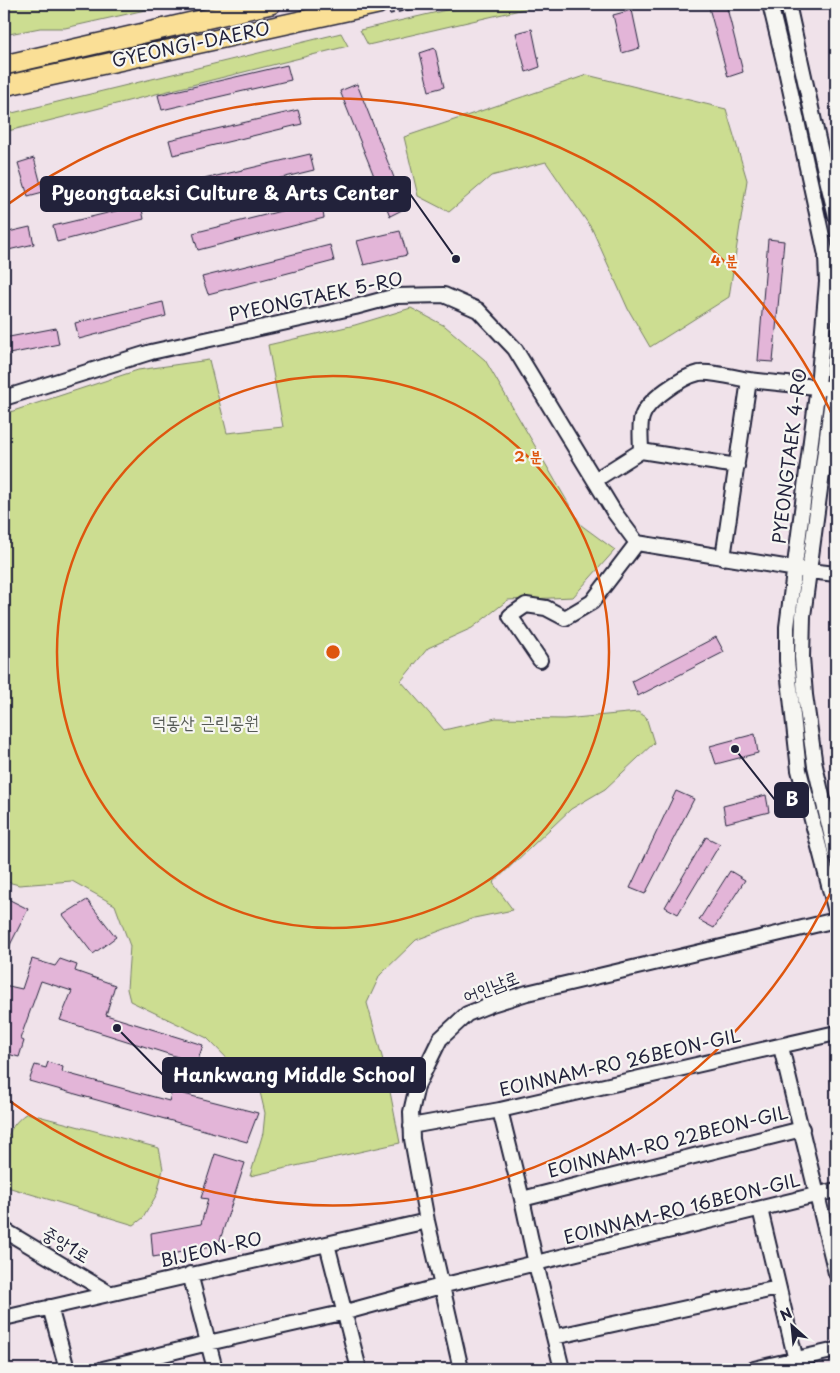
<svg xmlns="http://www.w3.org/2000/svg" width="840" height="1373" font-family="'Playpen Sans','Poor Story',sans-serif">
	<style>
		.green { fill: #ccdd91; stroke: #778066 }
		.building { fill: #e3b5d8; stroke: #22223b }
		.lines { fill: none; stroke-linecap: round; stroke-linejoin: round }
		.minor-casing { stroke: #22223b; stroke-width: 18 }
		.major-casing { stroke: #22223b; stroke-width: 22 }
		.path { stroke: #22223b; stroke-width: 2; stroke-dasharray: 5 4; stroke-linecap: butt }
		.minor { stroke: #f6f6f2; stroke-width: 14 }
		.major { stroke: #fadf96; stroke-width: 19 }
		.ring { fill: none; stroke: #de560e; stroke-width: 2.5 }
		.labels { text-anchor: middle; stroke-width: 4.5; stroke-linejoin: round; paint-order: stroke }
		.street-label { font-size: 18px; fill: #22223b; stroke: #f6f6f2 }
		.park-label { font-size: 18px; fill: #555a55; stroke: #f6f6f2 }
		.centre { fill: #de560e; stroke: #f6f6f2; stroke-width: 2.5 }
		.ring-label { font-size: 15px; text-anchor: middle; font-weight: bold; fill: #de560e; stroke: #f6f6f2; stroke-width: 4.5; stroke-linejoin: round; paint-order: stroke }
		.leader { fill: none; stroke: #22223b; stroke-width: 2 }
		.callout-dot { fill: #22223b; stroke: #f6f6f2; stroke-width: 2 }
		.callout { fill: #22223b; stroke: #22223b; stroke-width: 2 }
		.callout-label { font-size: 19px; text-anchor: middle; font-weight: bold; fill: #fff }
	</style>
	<rect width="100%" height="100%" fill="#f0e2ea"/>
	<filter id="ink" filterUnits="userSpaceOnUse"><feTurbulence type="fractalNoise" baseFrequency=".02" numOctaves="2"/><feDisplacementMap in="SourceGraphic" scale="10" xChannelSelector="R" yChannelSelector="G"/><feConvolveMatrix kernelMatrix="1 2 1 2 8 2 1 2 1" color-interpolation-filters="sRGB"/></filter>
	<g filter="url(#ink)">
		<path class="green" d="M4 4H172L65 28H40L4 35Z
			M472 4H546L368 45 360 30Z
			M341 33 348 46 4 132V115Z
			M587 75 726 109 747 180 729 297 650 347 628 309 592 229 546 162 491 176 449 212 418 196 404 137Z
			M411 308 445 326 485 360 581 525 615 550 573 597 508 600 472 628 428 648 401 681 444 730 496 718 564 719 638 712 646 717 654 743 605 789 571 809 493 883 513 910 474 918 416 940 380 975 367 1003 386 1071 400 1143 250 1176 263 1133 265 1113 260 1092 207 1038 130 1001 127 989 130 946 115 905 72 881 19 885 4 881V414L138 370 209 360 227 433 283 427 268 345 355 325Z
			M27 1113 159 1148 163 1169 157 1194 143 1218 134 1225 4 1186C4 1158 0 1131 27 1113Z"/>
		<path class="building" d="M708 4H726L743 72 728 77Z
			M632 10 640 48 622 53 613 15Z
			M532 29 540 67 526 72 516 33Z
			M435 48 444 87 429 91 420 53Z
			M287 65 291 80 162 110 158 95Z
			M357 84 406 208 390 216 340 91Z
			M298 110 302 124 173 155 169 140Z
			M310 154 314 170 187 201 183 184Z
			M34 158 43 192 28 196 18 163Z
			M321 201 324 218 198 250 193 233Z
			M141 205 144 219 57 242 53 226Z
			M30 227 34 244 4 251V233Z
			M400 231 407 255 364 265 357 241Z
			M768 239 784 241 773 362 758 361Z
			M330 245 334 261 208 294 202 277Z
			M163 302 166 316 79 339 75 323Z
			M56 328 59 344 4 355V338Z
			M716 637 724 652 638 696 632 681Z
			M755 734 758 753 716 764 710 746Z
			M676 791 694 799 645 894 630 888Z
			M766 795 769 812 726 823 723 806Z
			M706 837 720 844 678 914 665 907Z
			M730 871 745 880 714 928 699 920Z
			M4 897 28 909 4 957Z
			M87 900 116 937 93 954 63 915Z
			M32 959 55 966 60 959 77 965 75 971 115 985 106 1015 203 1045 197 1063 60 1020 72 991 41 981 20 1039 24 1041 19 1057 4 1053V985L22 989Z
			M48 1062 63 1067 62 1072 169 1101 172 1091 258 1113 247 1142 29 1081 35 1065 46 1068Z
			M215 1154 245 1163 218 1246 153 1257 151 1233 201 1224 208 1199 201 1198Z"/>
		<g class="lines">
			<defs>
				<path id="minor" d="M770 4 786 70 826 255 827 282 818 386 787 627V661L799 770 836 912
					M788 4 825 171 836 216
					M836 369 803 616 802 657 805 695 815 766 836 855
					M4 398 151 352 355 307 396 296 444 295 478 310 515 349 614 512 637 543 809 571 836 574
					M737 466 641 451C641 442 639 425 642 417 647 400 682 377 699 373 710 371 737 378 749 380
					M595 480 641 451
					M723 558 749 380 826 388
					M540 660 510 616 526 605 546 608 565 618 592 602 637 543
					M781 1047 836 1273
					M500 1110 522 1199 536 1264 562 1369
					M411 1126 500 1110 836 1033
					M522 1199 802 1129
					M760 1209 798 1369
					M4 1230 109 1293
					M327 1244 359 1369
					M190 1274 215 1369
					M50 1307 67 1369
					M4 1318 427 1221
					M554 1337 778 1288
					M103 1369 208 1343 346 1312 441 1286 836 1190
					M461 1369 427 1221 412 1139 411 1112 417 1086 440 1039 467 1014 492 1004 527 993 836 920
					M754 1369 836 1350"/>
				<path id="major" d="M4 65 271 4
					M4 86 378 4"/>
			</defs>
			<use href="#minor" class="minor-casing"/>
			<use href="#major" class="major-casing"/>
			<path class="path" d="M389 14 432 4"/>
			<use href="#minor" class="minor"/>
			<use href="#major" class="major"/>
		</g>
	</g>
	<g class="ring">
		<circle cx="333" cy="652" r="276"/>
		<path d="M836 881A553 553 0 0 1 4 1097M4 207A553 553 0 0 1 836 423"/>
	</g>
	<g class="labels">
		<g class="street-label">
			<text transform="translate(191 45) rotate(-12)" y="6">GYEONGI-DAERO</text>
			<text transform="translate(316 297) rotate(-12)" y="6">PYEONGTAEK 5-RO</text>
			<text transform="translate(790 456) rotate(-83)" y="6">PYEONGTAEK 4-RO</text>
			<text transform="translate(491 987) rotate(-21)" y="6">어인남로</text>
			<text transform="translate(620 1063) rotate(-13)" y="6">EOINNAM-RO 26BEON-GIL</text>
			<text transform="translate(668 1142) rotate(-14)" y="6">EOINNAM-RO 22BEON-GIL</text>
			<text transform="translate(682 1209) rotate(-14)" y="6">EOINNAM-RO 16BEON-GIL</text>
			<text transform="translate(66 1245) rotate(31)" y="6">중앙1로</text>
			<text transform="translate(211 1250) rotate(-13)" y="6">BIJEON-RO</text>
		</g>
		<g class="park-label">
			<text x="205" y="729">덕동산 근린공원</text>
		</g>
	</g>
	<circle cx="333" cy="652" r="8" class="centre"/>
	<g class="ring-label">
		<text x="724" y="266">4 분</text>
		<text x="528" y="462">2 분</text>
	</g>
	<path class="leader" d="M456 259L410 194M735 749L775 800M117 1028L163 1075"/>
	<g class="callout-dot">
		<circle cx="456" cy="259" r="5"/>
		<circle cx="735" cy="749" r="5"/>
		<circle cx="117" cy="1028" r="5"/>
	</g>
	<g class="callout">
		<rect x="41" y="177" width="369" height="34" rx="5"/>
		<rect x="775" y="783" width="33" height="34" rx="5"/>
		<rect x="163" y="1058" width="262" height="34" rx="5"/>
	</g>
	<g class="callout-label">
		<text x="225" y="200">Pyeongtaeksi Culture &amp; Arts Center</text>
		<text x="792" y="806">B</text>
		<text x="294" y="1082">Hankwang Middle School</text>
	</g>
	<rect width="840" height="1373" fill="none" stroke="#f6f6f2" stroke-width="20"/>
	<rect x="10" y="10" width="820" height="1353" fill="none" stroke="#22223b" stroke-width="2" filter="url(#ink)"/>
	<g transform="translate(792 1326) rotate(333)" stroke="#f6f6f2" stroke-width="4" paint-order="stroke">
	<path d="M0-4L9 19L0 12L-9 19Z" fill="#22223b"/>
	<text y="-8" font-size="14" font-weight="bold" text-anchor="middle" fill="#22223b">N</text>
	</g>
</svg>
